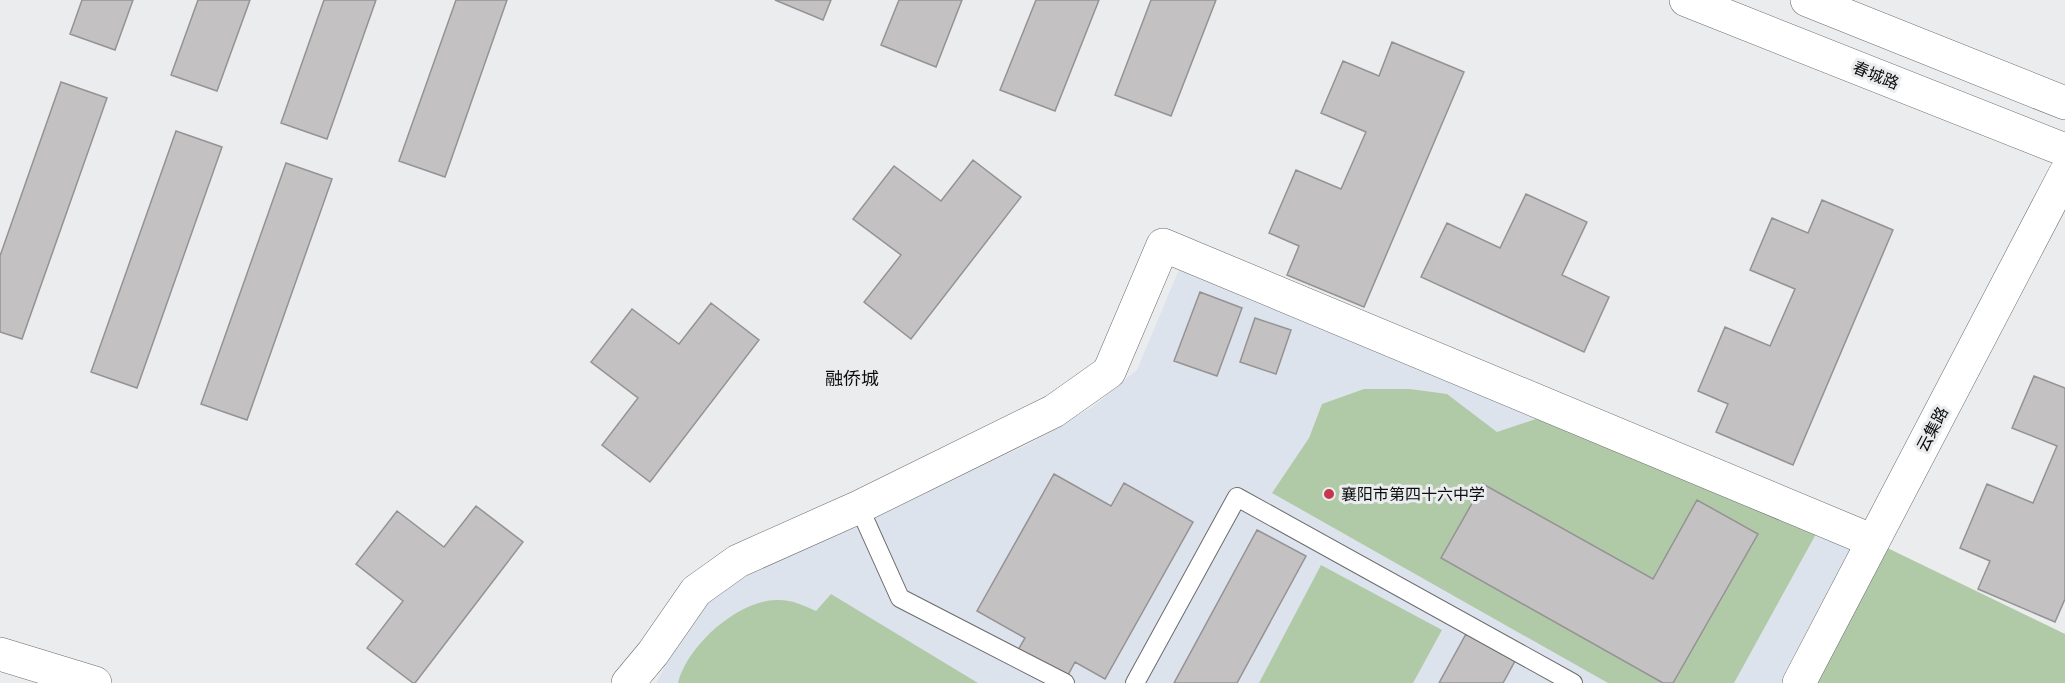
<svg xmlns="http://www.w3.org/2000/svg" width="2065" height="683" font-family="Lora,'Noto Sans SC',serif">
	<style>
		.built { fill: #dde3ec }
		.green { fill: #b0caa8 }
		.building { fill: #c4c1c3; stroke: #959294; stroke-width: 1.5 }
		.lines { fill: none; stroke-linecap: round; stroke-linejoin: round }
		.lane-casing { stroke: #6a6b6d; stroke-width: 20 }
		.street-casing { stroke: #6a6b6d; stroke-width: 34 }
		.secondary-casing { stroke: #6a6b6d; stroke-width: 34 }
		.lane { stroke: #fff; stroke-width: 18 }
		.street { stroke: #fff; stroke-width: 33 }
		.secondary { stroke: #fff; stroke-width: 33 }
		.poi-dot { fill: #c7364e; stroke: #eaecee; stroke-width: 2 }
		.labels { text-anchor: middle; stroke-width: 6; stroke-linejoin: round; paint-order: stroke }
		.street-label { font-size: 16px; fill: #0c0d0e; stroke: #eaecee }
		.poi-label { font-size: 16px; fill: #0c0d0e; stroke: #eaecee; text-anchor: start }
		.neighbourhood-label { font-size: 18px; fill: #0c0d0e; stroke: #eaecee }
	</style>
	<rect width="100%" height="100%" fill="#eaecee"/>
	<path class="built" d="M1183 260 1860 544 1783 683H656L678 642 708 601 744 572 1027 445 1091 408 1137 370Z"/>
	<path class="green" d="M1364 389H1410L1447 394 1497 432 1539 418 1816 534 1734 683H1608L1272 493 1309 438 1322 404Z
		M1873 541 2065 634V683H1799Z
		M1321 565 1442 630 1413 683H1259Z
		M831 594 978 683H678C687 646 737 601 776 600 791 599 803 605 816 611Z"/>
	<path class="building" d="M82 0H133L115 50 70 34Z
		M198 0H250L217 91 171 75Z
		M324 0H376L327 139 281 123Z
		M456 0H507L445 177 399 161Z
		M775 0H831L823 20Z
		M899 0H962L936 67 881 45Z
		M1036 0H1099L1055 111 1000 90Z
		M1151 0H1216L1171 116 1115 95Z
		M1392 42 1464 72 1364 307 1287 275 1299 246 1269 233 1296 170 1341 189 1366 132 1321 113 1343 61 1379 76Z
		M61 82 107 98 22 339 0 332V256Z
		M176 131 222 147 137 388 91 372Z
		M973 160 1021 197 911 339 864 302 901 255 853 219 894 166 941 201Z
		M286 163 332 179 247 420 201 404Z
		M1526 194 1587 222 1562 275 1609 297 1584 352 1421 277 1447 223 1500 248Z
		M1822 200 1893 230 1793 465 1716 432 1728 404 1698 391 1725 327 1770 346 1795 289 1750 270 1772 218 1808 233Z
		M1200 292 1242 308 1217 376 1174 361Z
		M711 303 759 340 650 482 602 445 638 398 591 362 632 309 679 344Z
		M1255 318 1291 330 1276 374 1240 362Z
		M2034 376 2065 388V599L2055 622 1978 589 1990 561 1960 548 1987 484 2033 503 2057 446 2012 428Z
		M1054 474 1111 506 1124 483 1193 522 1105 679 1075 662 1067 677 1018 650 1025 638 977 611Z
		M1483 484 1653 579 1697 500 1758 534 1673 683H1663L1441 558Z
		M476 506 523 542 415 683H413L367 648 403 601 356 564 397 511 444 547Z
		M1257 530 1306 556 1237 683H1174Z
		M1466 634 1515 661 1503 683H1439Z"/>
	<g class="lines">
		<defs>
			<path id="lane" d="M859 507 900 598 1065 683
				M1135 683 1237 497 1573 683"/>
			<path id="street" d="M0 654 95 683
				M628 683 653 653 696 591 738 561 859 507 1054 411 1109 372 1163 245 1873 541"/>
			<path id="secondary" d="M1686 0 2065 150
				M1807 0 2065 103
				M1799 683 2065 174"/>
		</defs>
		<use href="#lane" class="lane-casing"/>
		<use href="#street" class="street-casing"/>
		<use href="#secondary" class="secondary-casing"/>
		<use href="#lane" class="lane"/>
		<use href="#street" class="street"/>
		<use href="#secondary" class="secondary"/>
	</g>
	<circle class="poi-dot" cx="1329" cy="494" r="6"/>
	<g class="labels">
		<g class="street-label">
			<text transform="translate(1876 75) rotate(22)" y="6">春城路</text>
			<text transform="translate(1932 429) rotate(-62)" y="6">云集路</text>
		</g>
		<g class="poi-label">
			<text x="1341" y="500">襄阳市第四十六中学</text>
		</g>
		<g class="neighbourhood-label">
			<text x="852" y="385">融侨城</text>
		</g>
	</g>
</svg>
